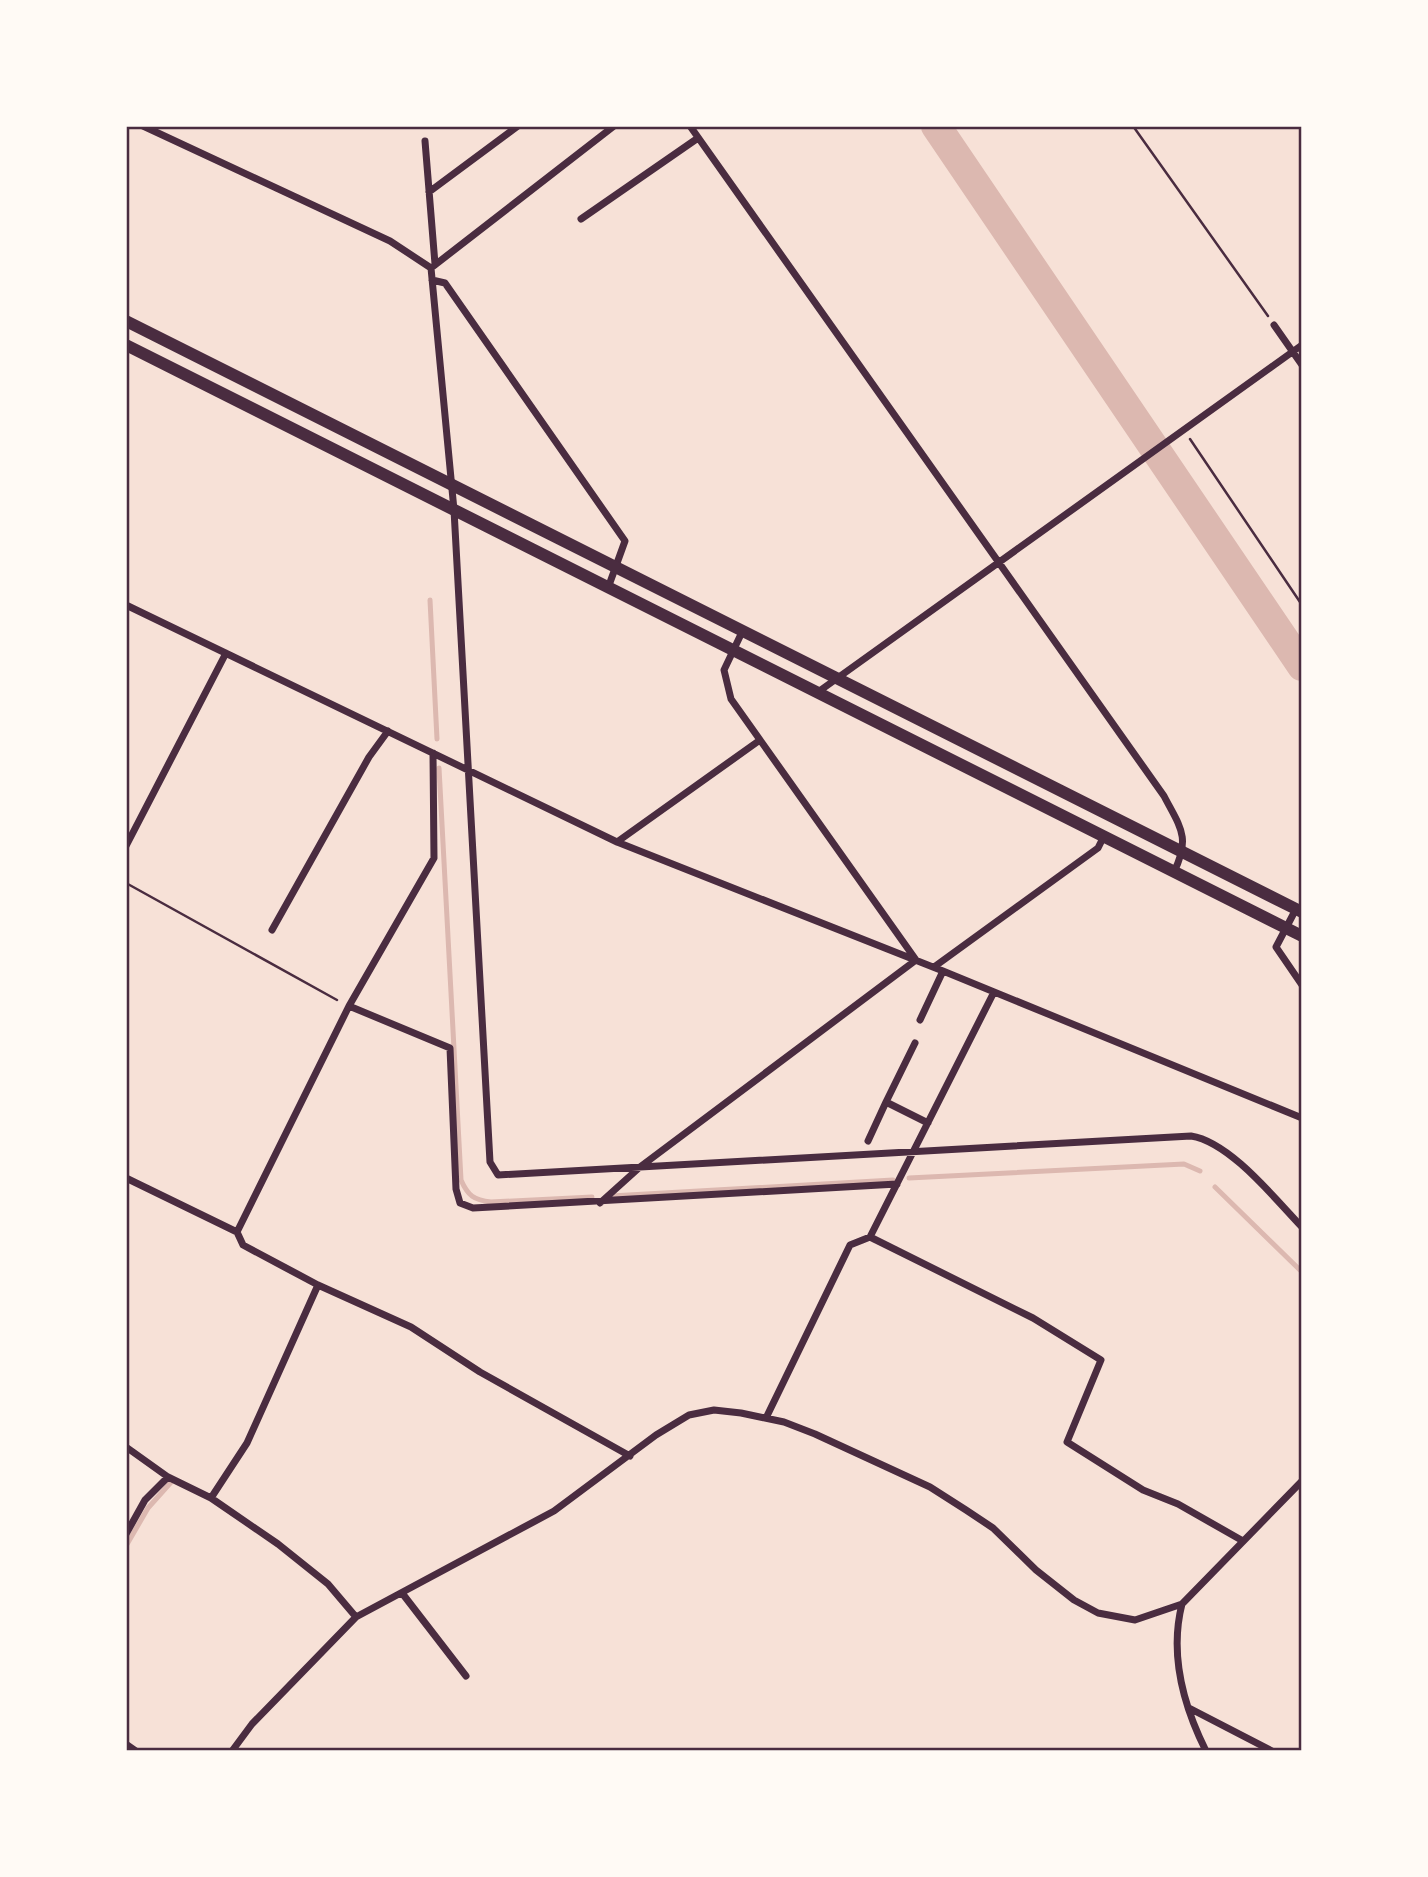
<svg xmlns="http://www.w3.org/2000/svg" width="1428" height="1877" font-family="'IBM Plex Sans',sans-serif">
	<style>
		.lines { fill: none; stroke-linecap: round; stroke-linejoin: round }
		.stream { stroke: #dcb8b0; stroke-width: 5 }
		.river { stroke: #dcb8b0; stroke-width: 30 }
		.path { stroke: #4a2c40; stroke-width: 2.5 }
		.minor { stroke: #4a2c40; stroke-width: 7 }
		.primary { stroke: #4a2c40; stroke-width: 12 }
		.neatline { fill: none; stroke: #4a2c40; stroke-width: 2.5 }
	</style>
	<rect width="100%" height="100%" fill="#f7e1d7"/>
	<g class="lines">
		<path class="stream" d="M430 600 437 739
			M439 768 461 1180C468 1196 474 1200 491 1202L592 1197
			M909 1178 1184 1164 1200 1171
			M1215 1187 1302 1272
			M611 1196 893 1180
			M126 1546 148 1508 173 1480"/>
		<path class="river" d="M936 126 1302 666"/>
		<path class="path" d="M1133 126 1268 316
			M1190 439 1302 605
			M126 883 337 1000"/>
		<path class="minor" d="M143 126 390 241 431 268
			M614 126 431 268 454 510 490 1162 498 1175 1191 1136C1230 1142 1275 1199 1302 1227
			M690 126 1164 796C1180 827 1191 837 1174 872
			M425 141 435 264
			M429 192 518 126
			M581 219 698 138
			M432 280 445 283 625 541 608 588
			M1274 325 1302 365
			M126 605 617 842 943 971 1302 1118
			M818 692 1302 345
			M617 842 760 740
			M126 846 226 653
			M1296 909 1276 947 1302 985
			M272 930 369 757 388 731
			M934 967 1098 848 1104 836
			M349 1006 450 1048 456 1189 460 1203 473 1208 897 1184
			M920 1020 943 971
			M915 1043 886 1102 928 1123
			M868 1141 886 1102
			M126 1178 237 1232 243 1245 318 1285 411 1327 480 1372 630 1456
			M600 1203 640 1167 916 960 731 699 724 670 743 630
			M237 1232 349 1006 434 858 433 753
			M870 1237 1033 1318 1101 1360 1067 1442 1143 1490 1178 1504 1243 1541
			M766 1418 850 1245 870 1237 994 992
			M126 1447 168 1477 211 1498 278 1544 328 1584 356 1617
			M211 1498 247 1443 318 1285
			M126 1534 145 1500 168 1477
			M402 1593 466 1676
			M1182 1604C1169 1655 1183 1705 1206 1751
			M1189 1708 1272 1751
			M126 1744 136 1751
			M232 1751 252 1724 356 1617 554 1511 656 1435 689 1415 714 1410 741 1413 784 1422 815 1434 930 1487 966 1510 993 1528 1036 1570 1074 1600 1098 1613 1135 1620 1182 1604 1302 1481"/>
		<path class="primary" d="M126 321 1302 912
			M126 345 1302 936"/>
	</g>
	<rect width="1428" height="1877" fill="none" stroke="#fffaf5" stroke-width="256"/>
	<rect x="128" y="128" width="1172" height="1621" class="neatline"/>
</svg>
